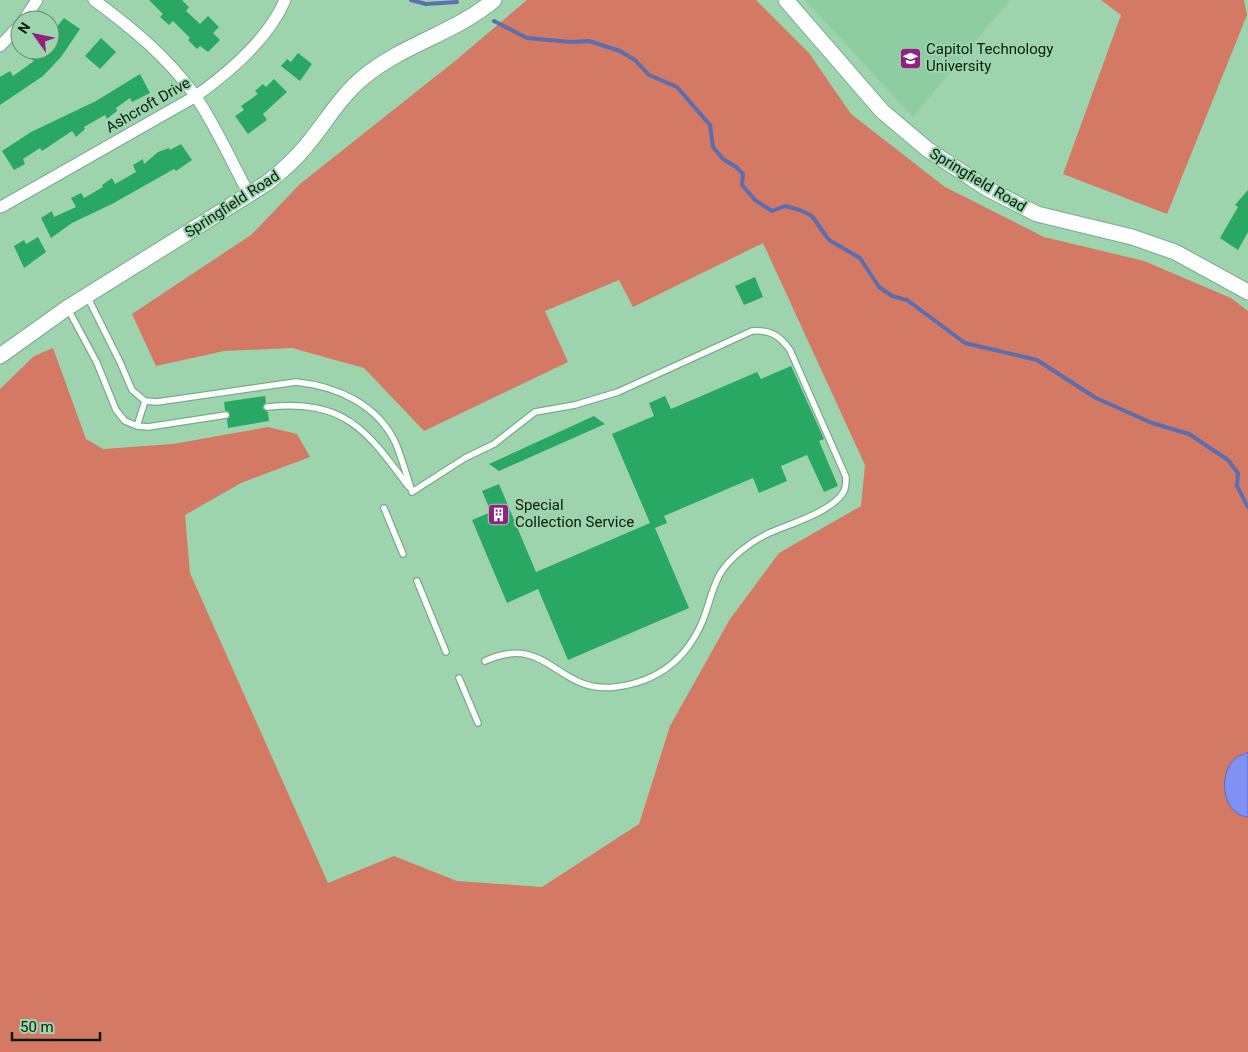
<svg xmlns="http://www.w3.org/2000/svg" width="1248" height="1052" font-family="Roboto,sans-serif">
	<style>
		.built { fill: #8ecda2 }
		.green { fill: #d47963 }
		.water { fill: #7f91f5; stroke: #5b6eb0 }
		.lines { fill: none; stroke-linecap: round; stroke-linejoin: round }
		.stream { stroke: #5b6eb0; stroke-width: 4 }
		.building { fill: #29a863 }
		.lane-casing { stroke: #77ad88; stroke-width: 8 }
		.street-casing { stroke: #77ad88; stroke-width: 13 }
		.secondary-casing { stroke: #77ad88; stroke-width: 17 }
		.lane { stroke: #fff; stroke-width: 5.5 }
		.street { stroke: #fff; stroke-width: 11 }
		.secondary { stroke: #fff; stroke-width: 15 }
		.labels { text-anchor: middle; stroke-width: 4; stroke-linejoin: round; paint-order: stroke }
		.poi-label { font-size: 15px; fill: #071d10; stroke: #9dd4ae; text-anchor: start }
		.street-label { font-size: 15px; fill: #071d10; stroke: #9dd4ae }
	</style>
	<rect width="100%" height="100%" fill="#9dd4ae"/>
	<path class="built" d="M805 0H1010L913 117Z"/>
	<path class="green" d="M527 0H756L809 53 851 114 945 187 1044 237 1144 261 1231 298 1248 311V752L1236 757 1243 817H1248V1052H0V389L34 356 53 348 86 439 103 449 173 444 268 427 297 434 310 457 241 483 185 515 190 573 328 883 394 856 457 881 542 887 639 824 670 726 730 619 779 553 861 506 865 465 763 243 633 307 619 280 545 311 568 362 424 431 364 368 292 348 224 351 156 366 132 314 251 235 300 184 455 61Z
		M1101 0H1244L1247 15 1167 214 1063 174 1121 15Z"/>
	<path class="water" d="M1248 752V817C1221 815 1217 771 1237 757 1240 755 1245 754 1248 752Z"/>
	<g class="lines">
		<path class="stream" d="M411 0 426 4 457 2
			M494 21 527 38 571 42 589 41 620 51 635 60 649 75 677 87 710 125 713 147 723 159 736 167 743 174 742 185 755 200 772 211 785 206 800 210 812 216 829 240 860 258 879 287 892 296 907 300 965 343 1037 360 1096 398 1152 423 1189 434 1228 460 1238 473 1237 486 1248 507"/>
	</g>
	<path class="building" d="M149 0H182L189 7 186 11 200 24 208 16 219 27 213 33 220 40 208 52 200 46 197 49 188 40 190 38 173 21 169 25 160 17 163 14Z
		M64 18 80 29 61 57 43 76 0 105V77L10 71 13 76 34 61 29 57 36 50H50V35Z
		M101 38 116 52 100 69 85 56Z
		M298 53 312 64 300 81 281 66 287 59 291 62Z
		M140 74 150 93 132 102 130 98 116 108 117 111 107 119 105 115 84 127 85 129 76 137 72 131 42 151 40 148 23 159 25 164 14 170 2 151 31 132 96 101Z
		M274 79 287 92 263 114 267 120 248 134 235 116 244 110 241 106 258 94 255 91 263 84 266 87Z
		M181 144 192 160 176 171 174 169 112 204 72 223 51 238 41 218 52 211 54 217 76 207 71 198 81 193 84 198 103 187 102 185 112 178 115 184 136 172 133 165 143 159 144 164 158 152 169 148 170 150Z
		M1248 190V232L1238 250 1220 238 1238 207 1235 205Z
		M38 237 46 252 24 268 14 246 24 240 26 244Z
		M755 277 763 297 744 305 735 286Z
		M791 366 824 439 819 441 838 486 824 492 807 455 781 466 787 481 759 493 753 478 664 516 667 523 655 528 689 608 568 660 538 589 507 603 472 520 491 512 482 491 499 484 536 572 650 523 612 434 654 416 649 403 665 396 671 409 757 372 761 379Z
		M265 396 266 402 262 408 268 412 269 421 228 428 227 420 230 414 225 410 224 402Z
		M594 416 605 424 499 471 489 464Z"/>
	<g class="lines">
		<defs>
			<path id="lane" d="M87 296 120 362 132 390 145 401 157 402 296 382C336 386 378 404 396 444 402 459 407 476 412 492
				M68 309 97 363 116 410 125 421 137 426 148 427 226 415
				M267 407C344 399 366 429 408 486
				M137 426 145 401
				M412 492 465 458 494 444 535 412 575 405 618 392 752 331C770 329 780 336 790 350L846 477C846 481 846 487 844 491 834 511 790 524 769 533 752 541 730 557 720 574 712 588 709 605 703 620 687 659 657 682 615 687 556 694 548 632 485 661
				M384 508 403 554
				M417 581 446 652
				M459 678 478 723"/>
			<path id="street" d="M94 0C132 28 166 56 194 94 214 122 233 165 250 196
				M24 20 37 0
				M0 46 20 25
				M1 207 196 96C228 73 269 38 285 0"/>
			<path id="secondary" d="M786 0 882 111 927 149 986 188 1037 214 1132 237 1175 252 1248 292
				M0 356 67 308 267 183C281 172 295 160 306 146 326 122 341 95 365 76 404 44 455 33 494 0"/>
		</defs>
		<use href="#lane" class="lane-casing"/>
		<use href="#street" class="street-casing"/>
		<use href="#secondary" class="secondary-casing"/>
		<use href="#lane" class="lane"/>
		<use href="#street" class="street"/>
		<use href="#secondary" class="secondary"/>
	</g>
	<defs>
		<symbol id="university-square" viewBox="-11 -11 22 22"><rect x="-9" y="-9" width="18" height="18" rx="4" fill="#902081" stroke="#9dd4ae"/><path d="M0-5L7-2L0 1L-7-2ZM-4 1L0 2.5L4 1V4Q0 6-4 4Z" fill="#fff"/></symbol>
		<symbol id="building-square" viewBox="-11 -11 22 22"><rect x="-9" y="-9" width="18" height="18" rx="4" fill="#902081" stroke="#9dd4ae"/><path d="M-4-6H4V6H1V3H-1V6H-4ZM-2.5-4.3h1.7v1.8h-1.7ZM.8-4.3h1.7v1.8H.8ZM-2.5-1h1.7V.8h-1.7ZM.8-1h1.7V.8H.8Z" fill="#fff"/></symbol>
	</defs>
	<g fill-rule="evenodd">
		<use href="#university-square" x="898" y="46" width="25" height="25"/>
		<use href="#building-square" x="486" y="502" width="25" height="25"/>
	</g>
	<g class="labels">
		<g class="poi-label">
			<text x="926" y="54">Capitol Technology<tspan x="926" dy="17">University</tspan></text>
			<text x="515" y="510">Special<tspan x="515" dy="17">Collection Service</tspan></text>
		</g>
		<g class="street-label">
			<text transform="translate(148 105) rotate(-30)" y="5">Ashcroft Drive</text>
			<text transform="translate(978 180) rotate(31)" y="5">Springfield Road</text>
			<text transform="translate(232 204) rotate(-33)" y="5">Springfield Road</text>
		</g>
	</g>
	<g transform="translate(35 35) rotate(303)"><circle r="24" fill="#9dd4ae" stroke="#618b6f"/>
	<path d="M0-4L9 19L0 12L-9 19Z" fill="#902081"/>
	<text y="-8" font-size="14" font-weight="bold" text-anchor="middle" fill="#071d10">N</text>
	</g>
	<path d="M12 1032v8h88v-8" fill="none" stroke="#071d10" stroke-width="2.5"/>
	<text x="20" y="1032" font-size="15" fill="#071d10" stroke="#9dd4ae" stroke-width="4" paint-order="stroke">50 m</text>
</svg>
